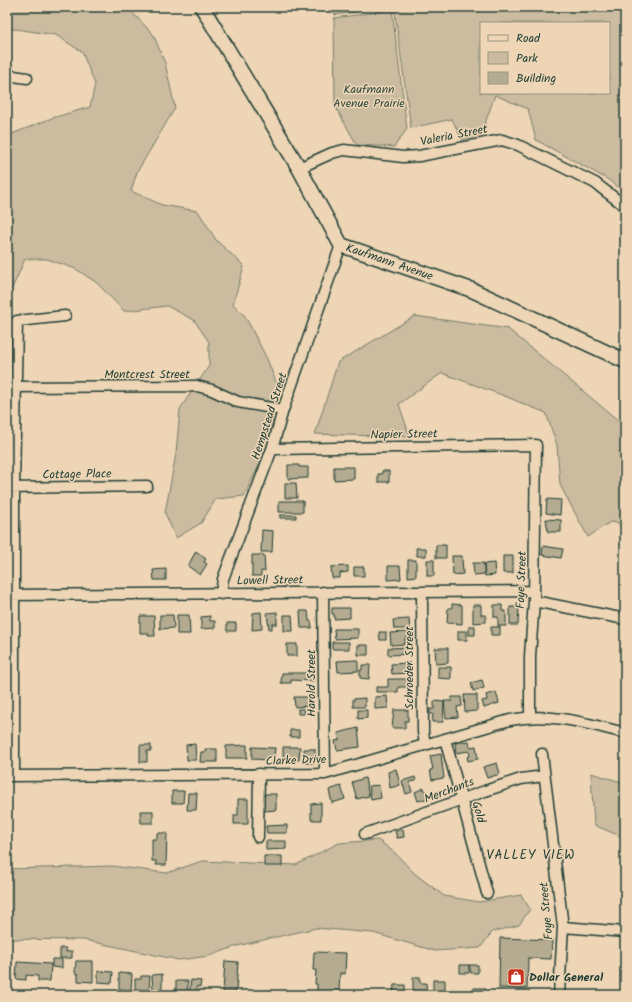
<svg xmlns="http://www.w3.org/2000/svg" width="632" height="1002" font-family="Kalam,sans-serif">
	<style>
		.green { fill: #cbbca0; stroke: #757c6a; fill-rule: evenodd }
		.building { fill: #b4ab91; stroke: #1f3d34 }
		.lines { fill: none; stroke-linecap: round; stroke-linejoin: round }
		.street-casing { stroke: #1f3d34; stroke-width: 13 }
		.secondary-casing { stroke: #1f3d34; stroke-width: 17 }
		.street { stroke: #edd5b5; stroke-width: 10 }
		.secondary { stroke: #edd5b5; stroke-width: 14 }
		.labels { text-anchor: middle; stroke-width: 3; stroke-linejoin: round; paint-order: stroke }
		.park-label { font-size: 12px; fill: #304a3f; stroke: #edd5b5 }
		.street-label { font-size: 12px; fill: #1f3d34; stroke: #edd5b5 }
		.poi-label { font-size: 12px; font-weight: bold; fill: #1f3d34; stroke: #edd5b5; text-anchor: start }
		.neighbourhood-label { font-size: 13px; letter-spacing: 1px; fill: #1f3d34; stroke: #edd5b5 }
	</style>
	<rect width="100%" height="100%" fill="#edd5b5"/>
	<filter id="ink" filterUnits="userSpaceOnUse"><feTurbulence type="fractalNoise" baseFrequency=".025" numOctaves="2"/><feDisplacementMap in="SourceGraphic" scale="8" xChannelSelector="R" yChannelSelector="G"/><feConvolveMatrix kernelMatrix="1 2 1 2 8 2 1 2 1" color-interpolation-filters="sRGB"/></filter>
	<g filter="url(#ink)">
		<path class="green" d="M7 7H127L153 34 165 63 175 108 137 172 131 191 162 205 198 211 216 240 244 266 233 304 245 316 267 359 278 387 268 447 244 496 216 499 201 523 176 538 165 513 176 454 180 409 209 366V342L194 320 167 306 124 311 97 283 76 269 47 259H25L7 300V136L52 118 90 107 95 84 82 52 56 35 16 29 7 30Z
			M331 7H390L335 15Z
			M394 7H625V192L607 179 536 140 528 109 495 95 481 135 462 140 452 119 411 128ZM481 23H609V93H481Z
			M392 10 407 129 394 147 357 145 335 106 334 18Z
			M415 316 508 329 625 426V524L610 522 588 537 560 485 557 445 546 413 502 395 442 373 399 404 410 437 315 434 338 362Z
			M591 773 625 783V838L594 825Z
			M378 840 395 853 414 873 444 896 479 902 521 895 530 909 519 925 492 932 480 948 435 951 373 933 316 928 237 946 209 956 179 960 84 940 7 939V869L112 866 167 873 202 861 296 865 339 843Z"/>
		<path class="building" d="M288 465H299V467H308V478L288 479Z
			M334 467H354V479L334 480Z
			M382 471H389V482H378V474H382Z
			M285 483H296L297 498H285Z
			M547 499 561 500 560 515 546 513Z
			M279 501H303V512H279Z
			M280 515H296V518H280Z
			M546 519 561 520V532H548Z
			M262 530 273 531 272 552H261Z
			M436 545H446V558H436Z
			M543 546 563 549 561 558 542 555Z
			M416 548H426V556H417Z
			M196 551 206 559 204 562 207 564 200 575 188 566Z
			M252 555H264L265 571H261V576H252Z
			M452 556H462L463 574 453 575Z
			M503 556H513V573H503Z
			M408 560H416V576L408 577Z
			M427 560H434V576H427Z
			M473 563H484V574L474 575Z
			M494 563 495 575 485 576 484 564Z
			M348 566V572L340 573V578H332L331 567Z
			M388 566H400L401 579 388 580Z
			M354 567H364V576H354Z
			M166 569V580H154L153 570Z
			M452 604 462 605V624L447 623 448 608H452Z
			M473 605H481V615H486V622L473 623Z
			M494 605H502V611H506V626H498V617H494Z
			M510 607H519L518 625H510Z
			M332 608H350V618L334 619V614H332Z
			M300 611H308L309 621H311L312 628H301Z
			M261 612 262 629 252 630 253 613Z
			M277 612V624H272V629H269L267 613Z
			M160 615H173L174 628 160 629Z
			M177 615H189L190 634H177Z
			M284 615H292L293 631H284Z
			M140 616H154L155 636H148V633H140Z
			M210 616V621H215V628L201 629V617Z
			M409 619 410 629H394L393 620Z
			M227 623H236V631H227Z
			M469 626H475V635H469Z
			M491 627H500V635H491Z
			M334 629H358V638L335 639Z
			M458 631H467V640H458Z
			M379 632H386V640H380Z
			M409 632V638H405V644L391 645 390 633Z
			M332 642H349V649H332Z
			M287 644H297V656H287Z
			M358 645H368V655H358Z
			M411 647V654L388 655V648Z
			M435 648H448V663L436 664Z
			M358 660V671L338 672 337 661Z
			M410 663V673L392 674 391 664Z
			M362 665H370L369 679 360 678V670H362Z
			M438 667H451V679L438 678Z
			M282 673H313V681L291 680V683H281Z
			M388 679H409V687H398V692H376V687H388Z
			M482 680 484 688 473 691 471 683Z
			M496 692 499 703 484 708 482 701 487 700 486 695Z
			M464 695H477V711L465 712Z
			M387 696 388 708 375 709V697Z
			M294 697H310V706L295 707Z
			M452 697H461L462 706 457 707 458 717 446 718 444 701H452Z
			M365 698V707H353V699Z
			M434 701 444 702 443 722H432L433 714H430V709H434Z
			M298 709H305L304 714H298Z
			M358 710H367V718L358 719Z
			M394 710H408V721H405V728H392Z
			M358 728 360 747 337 750 335 741 339 740 338 733Z
			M290 730H299V737H290Z
			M469 741 470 747 476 746 478 759 468 761 467 757 470 756 469 751 456 753 455 743Z
			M195 744 196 760H187L186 745Z
			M140 745H151V751H147V762H140Z
			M247 745V758H226V746Z
			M252 747 275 748 274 756H268V760L252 759Z
			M283 747H300L299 760 283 759Z
			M205 749H217V762H200L201 752H205Z
			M304 749H315V763H305Z
			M441 754 444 778 432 780 430 770 433 769 430 756Z
			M497 763 500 774 487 778 483 767Z
			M396 769 400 785 390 788 388 772Z
			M415 777 416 781 409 782 412 792 406 794 402 781Z
			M365 778 369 796 357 799 352 782Z
			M379 785 381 798 371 800 369 786Z
			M341 786 345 799 332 803 329 790Z
			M424 788 428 798 418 801 415 792Z
			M172 791H184L183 803H172Z
			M188 793H197L196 810H187Z
			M263 794H276V810L263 811Z
			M238 799H248V824H234V815H238Z
			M321 803V820H311V804Z
			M140 811H153V823H141Z
			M287 825V833H267L266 826Z
			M403 829 404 837 397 838 395 831Z
			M157 833H167L166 865H156V861H152V839H157Z
			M266 841H286V849L266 850Z
			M264 856H282V866H264Z
			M500 938 552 940 551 959 528 958 527 989 499 988Z
			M60 948H66V952L72 951V958H60Z
			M314 952 346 953 345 974 340 973 339 992 317 991V984H315L316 970H313Z
			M52 959H62V968L52 967Z
			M76 961H93V982L78 981V974L75 973Z
			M225 961 238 962 236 992H223Z
			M17 962 51 964 50 981H38V976L26 975V980L16 979Z
			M460 965H469V973H460Z
			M469 965H478V973H471Z
			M98 971 113 972 112 983 98 982Z
			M119 973 132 974 131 990 119 989Z
			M162 974V990H153L152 975Z
			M141 976H150L149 990 135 989V979H141Z
			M413 977H420V983H426L427 995H413Z
			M191 980 201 981 200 987 197 986 196 995H189Z
			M433 980H445V995H430V992H433Z
			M176 981H188L187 994H176Z
			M394 985H405V995H393Z
			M474 988H485L484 995H471L474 994Z
			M451 989 460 990 459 995H450Z"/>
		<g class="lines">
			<defs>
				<path id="street" d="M7 75 27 78
					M299 168 332 153 344 150 403 157 419 156 502 140 518 145 595 183 625 206
					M7 387 197 386 212 390 238 402 283 410
					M272 449 536 445 534 601 530 656V716
					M7 488 147 486
					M323 592 325 774
					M422 592 423 732 425 744
					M221 594 223 579 272 449 283 410 341 245
					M7 595 534 591
					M534 601 625 619
					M445 739 487 893
					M542 754 563 927 559 995
					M7 776 325 774 510 720C551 712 585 723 625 733
					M14 776V488L17 321 65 316
					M365 834 485 791 521 779 544 776
					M258 837 259 774
					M563 927 625 932"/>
				<g id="secondary">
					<path id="s1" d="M202 7 299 168 341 245 472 290 625 361"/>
				</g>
			</defs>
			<use href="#street" class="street-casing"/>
			<use href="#secondary" class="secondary-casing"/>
			<use href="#street" class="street"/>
			<use href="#secondary" class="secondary"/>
		</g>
	</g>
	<defs>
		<symbol id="shop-square" viewBox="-11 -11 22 22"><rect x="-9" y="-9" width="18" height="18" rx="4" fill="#c8321e" stroke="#edd5b5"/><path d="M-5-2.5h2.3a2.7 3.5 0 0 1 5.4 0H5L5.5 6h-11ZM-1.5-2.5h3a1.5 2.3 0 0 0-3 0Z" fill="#fff"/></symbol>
	</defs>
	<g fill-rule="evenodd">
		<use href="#shop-square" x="506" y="967" width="20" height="20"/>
	</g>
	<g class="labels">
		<g class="park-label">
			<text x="369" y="93">Kaufmann<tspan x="369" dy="14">Avenue Prairie</tspan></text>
		</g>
		<g class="street-label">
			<text transform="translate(454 135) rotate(-11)" y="4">Valeria Street</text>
			<text dy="4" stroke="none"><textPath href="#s1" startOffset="327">Kaufmann Avenue</textPath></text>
			<text x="147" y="378">Montcrest Street</text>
			<text transform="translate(269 416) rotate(-72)" y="4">Hempstead Street</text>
			<text transform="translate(404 434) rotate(-1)" y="4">Napier Street</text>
			<text transform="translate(77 474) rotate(-1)" y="4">Cottage Place</text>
			<text transform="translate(270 580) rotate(-1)" y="4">Lowell Street</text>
			<text transform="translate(521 580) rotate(-88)" y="4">Foye Street</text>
			<text transform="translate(409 668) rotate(-90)" y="4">Schroeder Street</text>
			<text transform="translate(311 683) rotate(-90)" y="4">Harold Street</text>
			<text transform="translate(296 760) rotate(-2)" y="4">Clarke Drive</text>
			<text transform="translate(449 790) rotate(-21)" y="4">Merchants</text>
			<text transform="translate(479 812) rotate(75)" y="4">Gold</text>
			<text transform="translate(546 911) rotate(-95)" y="4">Foye Street</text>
		</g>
		<g class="poi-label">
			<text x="529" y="981">Dollar General</text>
		</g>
		<g class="neighbourhood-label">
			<text x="531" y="859">VALLEY VIEW</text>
		</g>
	</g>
	<rect width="632" height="1002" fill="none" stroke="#edd5b5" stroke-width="24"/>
	<rect x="12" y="12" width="608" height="978" fill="none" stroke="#1f3d34" stroke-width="1.5" filter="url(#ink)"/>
	<rect x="480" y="22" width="130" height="72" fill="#edd5b5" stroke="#9b9881"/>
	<rect x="488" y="35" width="20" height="6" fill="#edd5b5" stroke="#9b9881"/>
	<text x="516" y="42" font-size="12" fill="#1f3d34">Road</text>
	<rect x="488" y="52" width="20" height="12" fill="#cbbca0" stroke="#9b9881"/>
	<text x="516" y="62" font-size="12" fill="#1f3d34">Park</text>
	<rect x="488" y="72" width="20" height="12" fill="#b4ab91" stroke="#9b9881"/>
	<text x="516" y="82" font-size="12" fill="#1f3d34">Building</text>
</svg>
